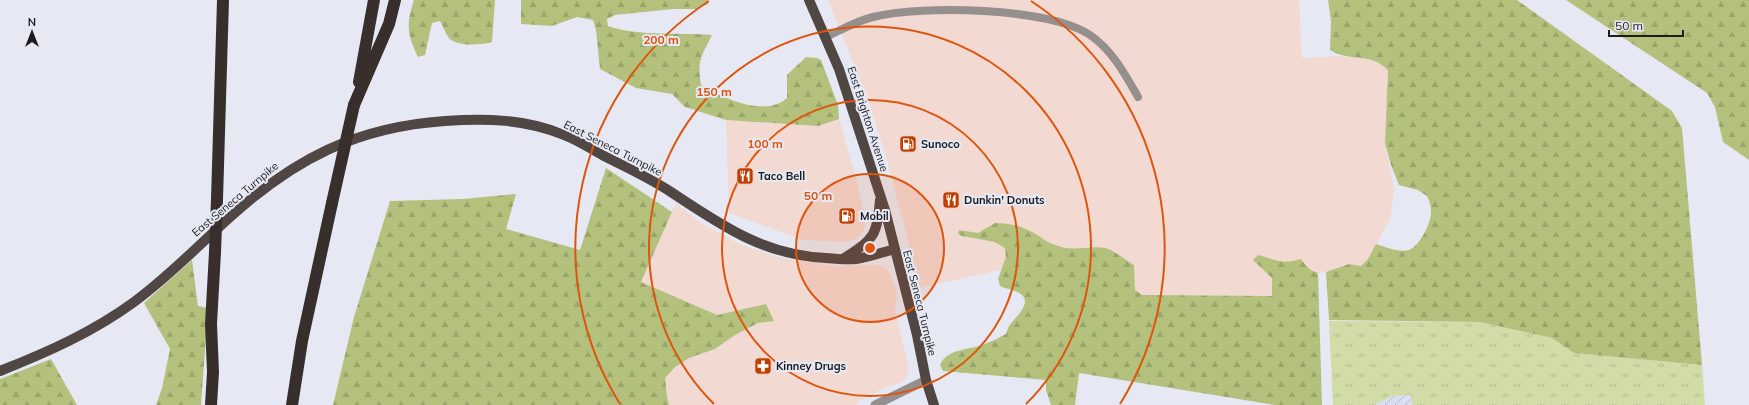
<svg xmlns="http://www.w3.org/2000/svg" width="1749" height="405" font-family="Mulish,sans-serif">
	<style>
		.commercial { fill: #f2d9d2 }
		.industrial { fill: url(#industrial-furrows) }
		.grass { fill: url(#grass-tufts) }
		.forest { fill: url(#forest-firs) }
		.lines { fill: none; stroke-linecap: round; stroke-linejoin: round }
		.minor { stroke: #958f8e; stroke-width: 8 }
		.tertiary { stroke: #958f8e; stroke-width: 9 }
		.primary { stroke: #504745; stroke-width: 10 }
		.motorway { stroke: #382f2c; stroke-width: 12 }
		.motorway-bridge { stroke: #382f2c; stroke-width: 12 }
		.ring { fill: none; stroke: #de560d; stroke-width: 2 }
		.labels { text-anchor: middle; stroke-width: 4; stroke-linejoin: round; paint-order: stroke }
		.street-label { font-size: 11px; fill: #1a1b1f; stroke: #e6e9f4 }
		.poi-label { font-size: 11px; font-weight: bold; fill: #1a1b1f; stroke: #e6e9f4; text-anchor: start }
		.centre { fill: #de560d; stroke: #e6e9f4; stroke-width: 2 }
		.ring-label { font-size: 12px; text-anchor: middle; font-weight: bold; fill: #de560d; stroke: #e6e9f4; stroke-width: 4; stroke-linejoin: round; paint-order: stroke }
	</style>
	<defs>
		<pattern id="industrial-furrows" width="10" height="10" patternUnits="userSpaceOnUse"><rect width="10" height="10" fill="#d9def0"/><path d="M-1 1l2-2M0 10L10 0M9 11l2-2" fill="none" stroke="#babecd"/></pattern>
		<pattern id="grass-tufts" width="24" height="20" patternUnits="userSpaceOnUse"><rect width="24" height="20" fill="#d1dca7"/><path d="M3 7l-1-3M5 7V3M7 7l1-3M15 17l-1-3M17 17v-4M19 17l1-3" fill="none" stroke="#b3bc8f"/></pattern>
		<pattern id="forest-firs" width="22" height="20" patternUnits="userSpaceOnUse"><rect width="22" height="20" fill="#b3c17c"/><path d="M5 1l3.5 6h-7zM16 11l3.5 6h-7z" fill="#99a56b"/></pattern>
	</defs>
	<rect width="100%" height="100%" fill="#e6e9f4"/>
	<path class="commercial" d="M828 0H1299L1302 58 1340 56 1361 58 1377 62 1388 70 1385 143 1394 190 1390 220 1368 259 1360 266 1349 264 1326 272 1318 273 1312 271 1272 296 1141 295 1135 290 1134 265 1028 276 1000 270 920 288 887 160 869 103Z
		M839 119 855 174 865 217 866 224 862 233 855 239 847 242 803 240 729 213 726 120 818 126Z
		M676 203 700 222 741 245 781 258 834 266 880 265 886 268 891 274 897 294 895 310 909 368 908 375 903 382 884 388 863 399 855 405H669L667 396 665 378 674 368 689 358 715 349 735 335 758 323 774 321 766 304 717 315 641 282Z"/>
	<path class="industrial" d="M1412 395V405H1374L1392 396Z"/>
	<path class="grass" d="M1329 321 1480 322 1552 338 1574 353 1702 365 1705 405H1412L1411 395 1392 396 1374 405H1333Z"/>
	<path class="forest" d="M414 0H495L492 42C481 45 457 47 449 38 445 33 443 26 440 21L432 23 425 55 418 57C407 34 406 24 414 0Z
		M521 0H708V4L696 9H673L615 15 607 19 608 26C642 37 677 32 712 35 701 57 697 60 701 85 723 98 765 118 787 98V75L806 57 817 58 821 60 838 105 839 119 818 126 726 120 685 107 672 94 636 88 600 69 596 30 593 20 577 17 552 26 521 24Z
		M1328 0H1517L1672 111 1682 128 1702 365 1574 353 1552 338 1480 322 1329 320 1326 272 1349 264 1361 266 1368 259 1376 244C1385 247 1400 253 1409 250 1420 246 1432 222 1431 211 1431 206 1429 200 1427 196L1418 190 1399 185 1391 165 1385 143 1388 70C1384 67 1381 64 1377 62 1361 55 1346 60 1330 50L1331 21Z
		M1566 0H1749V160L1723 142 1715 107 1707 93Z
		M606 168 672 212 641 282 717 315 766 304 774 321 758 323 735 335 715 349 689 358 674 368 665 378 667 396 669 405H333L354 317 390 201 463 199 516 194 506 229 580 250Z
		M995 223C1008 223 1022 226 1034 233 1042 238 1048 243 1058 246 1075 252 1090 245 1105 248 1112 249 1127 261 1134 265L1135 290 1142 295 1272 296V278L1253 260 1258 255C1278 260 1279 265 1301 259 1306 266 1310 271 1318 273L1322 405H1275L1079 373 1075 405H1051L1046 390V380L943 371 940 365C947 348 971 350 985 344 992 341 999 338 1006 334 1007 331 1008 328 1009 326 1014 319 1033 303 1021 294 1015 290 1006 289 1000 286L998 279 1006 257 1005 248 995 242 962 236 958 234 959 230 978 233Z
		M192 260 198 306 208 308 201 405H156L162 388 170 349 144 303Z
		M51 359 77 405H0V379Z"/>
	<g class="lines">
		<path class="minor" d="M826 37C841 30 856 21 873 17 923 5 1047 7 1090 35 1112 50 1125 74 1138 97"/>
		<path class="tertiary" d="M875 405 926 380"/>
		<path class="primary" d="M809 0 839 69 885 210 917 335 926 380 934 405
			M843 259C873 239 877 238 880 200
			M0 371C48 352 93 332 134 302 168 277 198 246 229 218 294 159 356 127 445 121 485 118 526 119 564 135 578 140 591 149 604 156 626 167 650 178 671 192 721 225 763 255 826 258 836 259 847 260 856 259 870 257 883 252 895 249"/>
		<path class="motorway" d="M359 82 374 0
			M354 105 389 24 395 0
			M217 199 223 0
			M211 405 213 372 211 324 215 252
			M292 405 302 341 332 203"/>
		<path class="motorway-bridge" d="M332 203 354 105
			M215 252 217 199"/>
	</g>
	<circle cx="870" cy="248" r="74" fill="#de560d" fill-opacity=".12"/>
	<g class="ring">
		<circle cx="870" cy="248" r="74"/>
		<circle cx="870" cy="248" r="148"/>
		<path d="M714 404A221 221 0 1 1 1026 404"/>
		<path d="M620 404A295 295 0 0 1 709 1M1031 1A295 295 0 0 1 1120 404"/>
	</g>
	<defs>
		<symbol id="fuel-square" viewBox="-11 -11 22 22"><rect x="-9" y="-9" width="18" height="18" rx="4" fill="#c43d01" stroke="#e6e9f4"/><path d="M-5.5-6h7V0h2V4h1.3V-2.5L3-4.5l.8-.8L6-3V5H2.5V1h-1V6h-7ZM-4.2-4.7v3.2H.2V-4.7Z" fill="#fff"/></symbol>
		<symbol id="restaurant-square" viewBox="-11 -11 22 22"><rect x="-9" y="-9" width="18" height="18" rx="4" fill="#c43d01" stroke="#e6e9f4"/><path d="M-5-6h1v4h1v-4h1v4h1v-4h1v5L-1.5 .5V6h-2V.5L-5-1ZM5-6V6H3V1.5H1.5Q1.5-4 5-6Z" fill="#fff"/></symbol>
		<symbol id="pharmacy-square" viewBox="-11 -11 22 22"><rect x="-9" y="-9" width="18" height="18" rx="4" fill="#c43d01" stroke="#e6e9f4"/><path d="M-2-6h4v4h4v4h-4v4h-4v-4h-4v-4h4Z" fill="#fff"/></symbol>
	</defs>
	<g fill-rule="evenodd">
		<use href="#fuel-square" x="898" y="134" width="20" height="20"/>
		<use href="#restaurant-square" x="735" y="166" width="20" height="20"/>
		<use href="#restaurant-square" x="941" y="190" width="20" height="20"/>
		<use href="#fuel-square" x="837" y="206" width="20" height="20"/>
		<use href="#pharmacy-square" x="753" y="356" width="20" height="20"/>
	</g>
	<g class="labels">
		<g class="street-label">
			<text transform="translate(868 119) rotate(72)" y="4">East Brighton Avenue</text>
			<text transform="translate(613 148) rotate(27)" y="4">East Seneca Turnpike</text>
			<text transform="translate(235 199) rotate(-40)" y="4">East Seneca Turnpike</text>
			<text transform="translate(920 303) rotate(76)" y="4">East Seneca Turnpike</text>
		</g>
		<g class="poi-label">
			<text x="921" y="148">Sunoco</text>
			<text x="758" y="180">Taco Bell</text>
			<text x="964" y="204">Dunkin' Donuts</text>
			<text x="860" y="220">Mobil</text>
			<text x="776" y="370">Kinney Drugs</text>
		</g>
	</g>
	<circle cx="870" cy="248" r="6" class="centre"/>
	<g class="ring-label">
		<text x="661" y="44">200 m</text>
		<text x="714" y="96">150 m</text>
		<text x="765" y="148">100 m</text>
		<text x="818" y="200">50 m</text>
	</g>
	<g transform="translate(32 32)" stroke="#e6e9f4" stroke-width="3" paint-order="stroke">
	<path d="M0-3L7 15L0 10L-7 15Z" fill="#1a1b1f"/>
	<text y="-6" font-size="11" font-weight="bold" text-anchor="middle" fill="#1a1b1f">N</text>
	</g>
	<path d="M1609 30v6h74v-6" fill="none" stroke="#1a1b1f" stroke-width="2"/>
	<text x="1615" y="30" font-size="12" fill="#1a1b1f" stroke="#e6e9f4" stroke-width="3" paint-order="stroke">50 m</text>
</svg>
